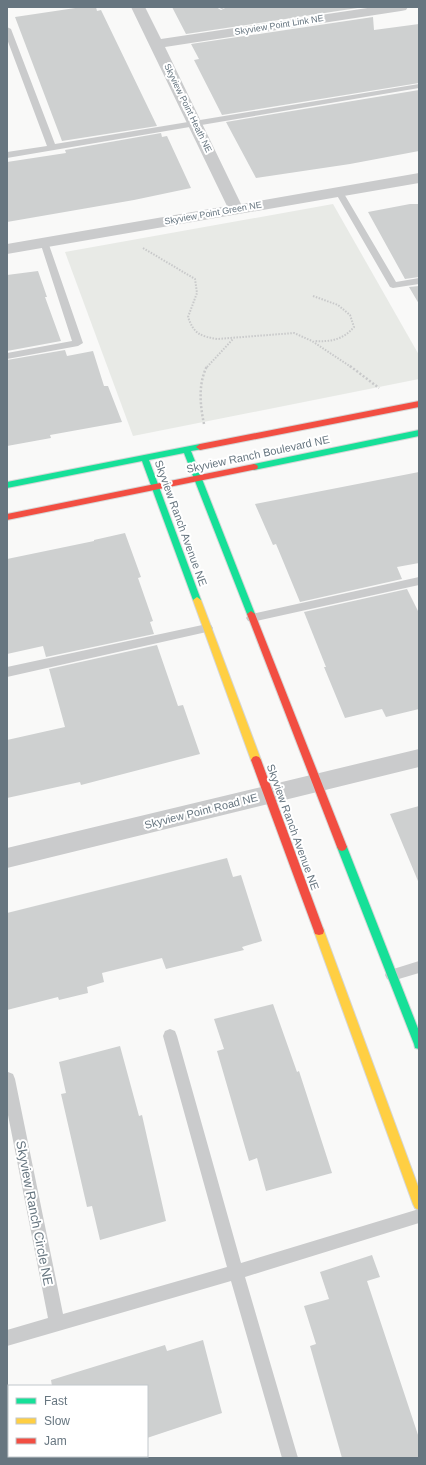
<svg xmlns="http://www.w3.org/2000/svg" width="426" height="1465" font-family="Helvetica,sans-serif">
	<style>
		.green { fill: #e8eae6 }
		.building { fill: #ced0d0 }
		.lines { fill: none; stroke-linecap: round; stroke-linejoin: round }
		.fast-casing { stroke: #d5d6d6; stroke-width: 2 }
		.slow-casing { stroke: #d5d6d6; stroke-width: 2 }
		.jam-casing { stroke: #d5d6d6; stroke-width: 2 }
		.path-far1 { stroke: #c8c9ca; stroke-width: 2; stroke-dasharray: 1.5 1.5; stroke-linecap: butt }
		.path { stroke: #c8c9ca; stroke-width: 2.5; stroke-dasharray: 2 2; stroke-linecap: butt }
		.lane { fill: #cacbcc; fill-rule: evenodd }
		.street { fill: #cacbcc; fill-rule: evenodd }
		.fast { fill: #16e098; fill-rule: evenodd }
		.slow { fill: #ffcf43; fill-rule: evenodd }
		.jam { fill: #f24e42; fill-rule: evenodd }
		.labels { text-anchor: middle; stroke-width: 4; stroke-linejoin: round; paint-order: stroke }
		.far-street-label { font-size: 9px; fill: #677680; stroke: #fff }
		.street-label { font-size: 11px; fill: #677680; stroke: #fff }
		.near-street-label { font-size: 13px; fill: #677680; stroke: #fff }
	</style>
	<rect width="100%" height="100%" fill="#f9f9f8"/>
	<path class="green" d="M333 204 419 355V379L133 436 65 252Z"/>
	<path class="building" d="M82 7H96L97 11 101 10 157 126 62 141 15 17Z
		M172 7H216L221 10 227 7H364L186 34Z
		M373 17 374 30 419 24V83L222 115 194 60 199 59 191 44Z
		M419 90V151L350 164 256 178 226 122Z
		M161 133 162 137 167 136 191 188 134 200 7 222V162L66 153 65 150Z
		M410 204H419V277L405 279 368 212Z
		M38 271 47 297H45L61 341 7 351V275Z
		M419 286V304L409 287Z
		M65 350 67 356 93 351 104 386H108L122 422 50 435 51 438 7 446V360Z
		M419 472V563L397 567 402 579 300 602 276 544 273 545 255 504Z
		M125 533 141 577 138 578 153 621 150 622 154 634 46 657 43 646 7 654V559L94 541V540Z
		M407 589 419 613V709L386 717 382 709 345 718 324 667H326L304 612Z
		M157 645 178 706 183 705 200 754 81 785 80 782 7 798V740L65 727 49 669Z
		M419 806V881H418L390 814Z
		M227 858 233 877 241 875 262 941 242 947 244 950 166 969 162 958 102 973 104 982 87 987 88 993 59 1000 58 997 7 1010V913Z
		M273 1004 297 1072 299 1071 332 1173 266 1191 257 1158 249 1161 217 1051 224 1049 214 1019Z
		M120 1046 139 1116 142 1115 166 1221 100 1240 92 1206 87 1207 61 1094 66 1093 59 1062Z
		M372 1255 380 1277 367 1281 419 1438V1458H342L310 1346 316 1344 304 1306 329 1299 320 1272Z
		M203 1340 222 1413 147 1438V1386H52L51 1380 165 1345 167 1351Z"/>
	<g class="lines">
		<defs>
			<path id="fast" d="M419 430V436L254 470 250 467 254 464Z
				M200 444 203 445 204 447 203 449 191 451 255 614 251 617 247 614 184 453 149 460 201 600 197 603 193 600 142 461 7 488V482Z
				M342 843 345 844 347 847 419 1031V1049L415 1048 414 1044 337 847 339 844Z"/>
			<path id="slow" d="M197 597 201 600 261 760 259 763H253L251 760 193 600Z
				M319 927 323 928 324 931 419 1189V1210L415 1208 413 1204 314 931 315 928Z"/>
			<path id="jam" d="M419 401V407L200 450 196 447 200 444Z
				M254 464 257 465 258 467 257 469 7 520V514Z
				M251 611 255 614 347 847 345 850 342 851 339 850 337 847 247 614Z
				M256 756 259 757 261 760 324 931 323 934 319 935 315 934 314 931 251 760 253 757Z"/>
		</defs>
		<use href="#fast" class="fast-casing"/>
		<use href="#slow" class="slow-casing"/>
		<use href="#jam" class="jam-casing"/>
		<path class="path-far1" d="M143 248 195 279 197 293 188 317C194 334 200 336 217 339L294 333 312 341 351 367
			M313 296 338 305 350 315 354 327C343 340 330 342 314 341
			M207 367 233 339"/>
		<path class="path" d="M350 366 379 388
			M204 424C200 405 198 384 207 366"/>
		<path class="lane" d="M217 7H226L222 9Z
			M7 27 11 29 55 144 419 84V88L7 158V152L47 146 7 39Z
			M339 189 343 192 396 282 419 278V284L393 288 390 287 335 192Z
			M44 239 48 242 83 343 78 346 7 359V353L72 341 40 242Z
			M419 577V585L252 622 248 621 246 618 248 615 252 614Z
			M207 624 211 625 213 628 211 631 7 677V667Z
			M419 961V973L392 981 387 979 385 975 387 971Z
			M170 1029 175 1031 177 1036 241 1263 419 1209V1223L245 1277 298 1458H282L231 1281 7 1346V1330L48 1318 7 1110 8 1072 13 1074 15 1079 63 1314 227 1267 163 1036 165 1031Z"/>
		<path class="street" d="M131 7H145L161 39 374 7H408L406 10 401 11 165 47 241 204 419 173V183L7 254V244L227 206Z
			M419 749V767L7 868V848Z"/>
		<use href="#fast" class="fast"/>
		<use href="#slow" class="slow"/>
		<use href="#jam" class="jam"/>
	</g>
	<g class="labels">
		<g class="far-street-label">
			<text transform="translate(279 25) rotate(-9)" y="3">Skyview Point Link NE</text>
			<text transform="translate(188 108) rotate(64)" y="3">Skyview Point Heath NE</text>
			<text transform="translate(213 213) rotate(-10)" y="3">Skyview Point Green NE</text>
		</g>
		<g class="street-label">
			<text transform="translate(258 454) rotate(-12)" y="4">Skyview Ranch Boulevard NE</text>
			<text transform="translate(181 523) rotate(70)" y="4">Skyview Ranch Avenue NE</text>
			<text transform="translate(201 811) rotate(-14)" y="4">Skyview Point Road NE</text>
			<text transform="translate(293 827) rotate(70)" y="4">Skyview Ranch Avenue NE</text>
		</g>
		<g class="near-street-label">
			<text transform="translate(35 1213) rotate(79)" y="5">Skyview Ranch Circle NE</text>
		</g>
	</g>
	<rect width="426" height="1465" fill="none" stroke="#677680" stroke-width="16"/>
	<rect x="8" y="1385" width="140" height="72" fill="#ffffff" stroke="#c2c8cc"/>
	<rect x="16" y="1398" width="20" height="6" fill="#16e098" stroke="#c2c8cc"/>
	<text x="44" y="1405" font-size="12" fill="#677680">Fast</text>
	<rect x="16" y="1418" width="20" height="6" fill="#ffcf43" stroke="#c2c8cc"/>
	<text x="44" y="1425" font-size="12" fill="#677680">Slow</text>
	<rect x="16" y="1438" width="20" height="6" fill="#f24e42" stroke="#c2c8cc"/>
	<text x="44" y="1445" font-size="12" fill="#677680">Jam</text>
</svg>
